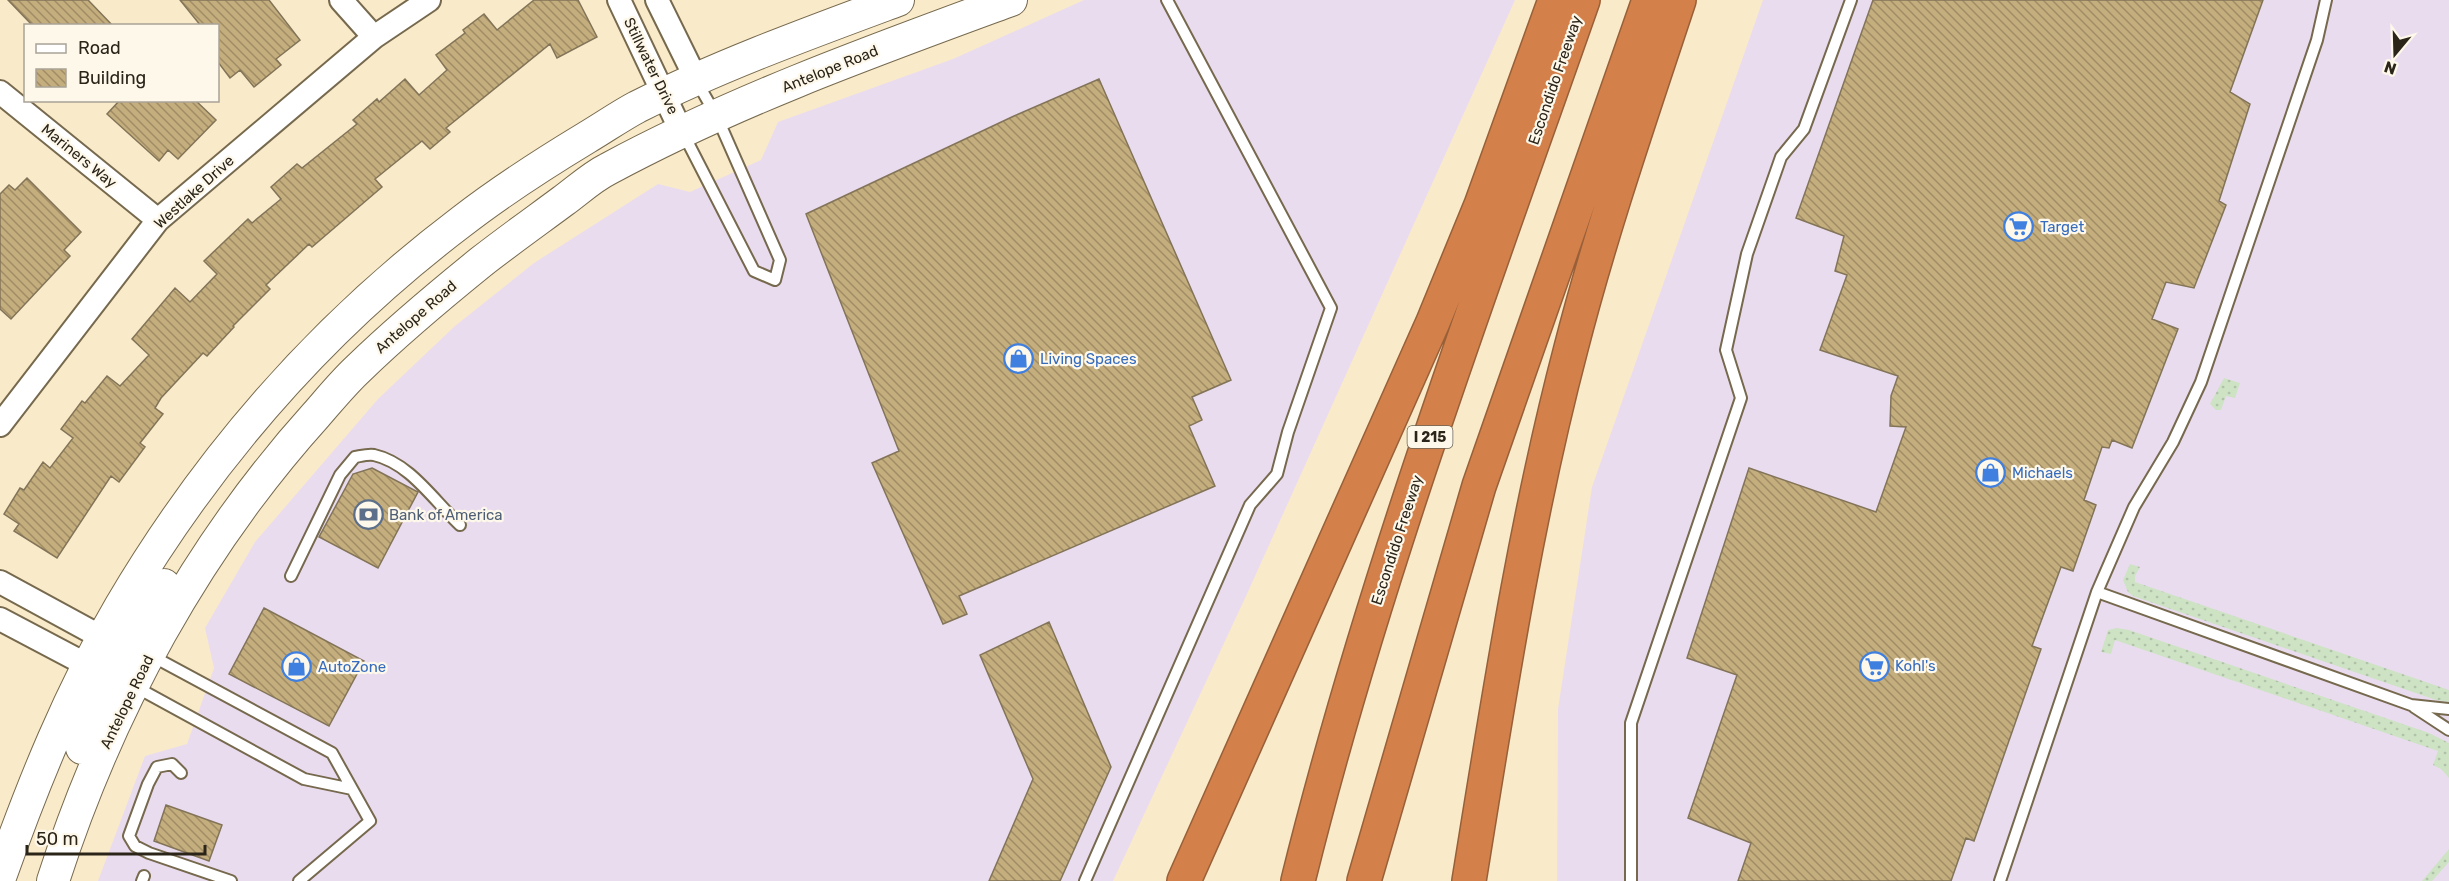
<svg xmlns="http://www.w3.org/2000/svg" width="2449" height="881" font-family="Rubik,sans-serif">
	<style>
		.commercial { fill: #eadcef }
		.garden { fill: url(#garden-dots) }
		.building { fill: url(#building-back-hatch); stroke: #827458; stroke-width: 1.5 }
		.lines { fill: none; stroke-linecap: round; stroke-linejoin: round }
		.service-casing { stroke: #76694d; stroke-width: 14 }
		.minor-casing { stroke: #76694d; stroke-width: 26 }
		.secondary-casing { stroke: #76694d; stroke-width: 34 }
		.motorway-casing { stroke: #986039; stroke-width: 36 }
		.service { stroke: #fff; stroke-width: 10 }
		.minor { stroke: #fff; stroke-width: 22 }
		.secondary { stroke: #fff; stroke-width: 32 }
		.motorway { stroke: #d3804a; stroke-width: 33 }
		.labels { text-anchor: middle; stroke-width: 4.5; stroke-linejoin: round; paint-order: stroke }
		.shield { fill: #fef8eb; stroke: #6a6458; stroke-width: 1.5 }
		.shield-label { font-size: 14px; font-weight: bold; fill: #2a2419 }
		.street-label { font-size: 15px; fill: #2a2419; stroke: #fef8eb }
		.shop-label { font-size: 15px; fill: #366cbe; stroke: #fef8eb; text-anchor: start }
		.service-label { font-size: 15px; fill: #4e5e75; stroke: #fef8eb; text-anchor: start }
	</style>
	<defs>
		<pattern id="garden-dots" width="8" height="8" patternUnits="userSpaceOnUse" patternTransform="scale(1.5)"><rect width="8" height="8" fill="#cde3c4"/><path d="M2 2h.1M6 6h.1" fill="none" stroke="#b0c3a8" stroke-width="1.8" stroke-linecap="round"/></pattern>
		<pattern id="building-back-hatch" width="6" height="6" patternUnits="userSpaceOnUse" patternTransform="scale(1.5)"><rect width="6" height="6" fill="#c5ae7d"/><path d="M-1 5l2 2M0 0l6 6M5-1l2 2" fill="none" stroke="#a08d66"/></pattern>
	</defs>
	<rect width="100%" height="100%" fill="#f9eaca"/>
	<path class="commercial" d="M1084 0H1515L1246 596 1113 881H98L145 756 187 744 214 668 205 628 255 542 378 399 455 326 534 263 658 184 690 192 761 160 778 122 953 59Z
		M1763 0H2449V881H1557L1558 709 1592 487Z"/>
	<path class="garden" d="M2224 378 2240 383 2235 398 2226 396 2221 410H2216L2210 404Z
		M2130 564 2140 567 2135 576V582L2449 690V702L2436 700 2133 596 2128 592 2123 580Z
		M2117 628 2129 630 2429 733 2449 743V778L2441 769 2433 765 2438 751 2115 640 2111 654 2101 652 2108 630Z
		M2449 849V862L2432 881H2422Z"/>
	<path class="building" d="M8 0H88L113 26H33Z
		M180 0H269L300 40 276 59 281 65 254 87 240 70 230 78 218 62V26H201Z
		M534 0H578L597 37 557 58 550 44 446 128 450 132 430 149 422 141 375 179 382 187 312 247 309 244 266 285 270 289 233 326 234 327 207 356 203 353 161 398 155 408 163 414 140 443 145 447 119 482 111 476 57 558 14 531 19 524 4 514 20 488 24 490 43 462 50 468 73 438 61 429 82 401 85 403 107 376 120 386 149 355 132 339 175 288 190 302 217 274 204 261 248 219 252 223 281 199 271 187 297 164 302 168 357 124 353 120 377 99 379 102 405 79 419 95 447 70 436 55 465 33 463 30 484 14 497 30Z
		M1873 0H2263L2230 92 2250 104 2219 201 2226 205 2194 288 2166 282 2152 319 2178 329 2132 448 2112 440 2109 448 2102 447 2084 500 2096 505 2073 571 2061 567 2032 646 2041 649 1974 841 1966 838 1951 881H1738L1751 843 1688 818 1737 675 1687 658 1749 468 1876 512 1906 427 1890 426 1891 396 1898 376 1820 350 1847 275 1835 271 1844 236 1796 218Z
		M1099 79 1231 380 1192 397 1202 420 1189 426 1215 486 959 596 967 614 943 624 872 463 899 451 806 214 1014 116Z
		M120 100H195L216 120 178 159 168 150 159 161 107 114Z
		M27 178 81 232 64 250 70 256 11 319 0 309V194L9 185 15 190Z
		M372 468 418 492 378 568 319 537 353 474Z
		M264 608 364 661 329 726 229 674Z
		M1049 622 1111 767 1060 881H989L1033 779 980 655Z
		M166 805 222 825 209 861 154 841Z"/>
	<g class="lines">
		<defs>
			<path id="service" d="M683 133 754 271 775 280 780 260 717 117 697 82
				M291 576 340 475 355 457C361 456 368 454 374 455 410 463 434 501 460 525
				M2097 592 2411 705 2449 709
				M152 656 332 753 370 821 299 881
				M134 686 304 779 352 789
				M2414 707 2449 730
				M181 773 172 764 157 767 148 784 129 836 135 846 149 853 231 881
				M142 881 144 876
				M1085 881 1250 505 1277 474 1288 432 1331 308 1167 0
				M1631 881V723L1741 398 1726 350 1747 254 1781 157 1804 129 1851 0
				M2000 881 2097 592 2134 507 2173 442 2201 382 2317 40 2326 0"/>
			<path id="minor" d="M341 0 374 37
				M619 0 682 133
				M657 0 696 79
				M0 92 158 220
				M0 425 158 220 374 37 429 0
				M0 582 103 638
				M0 619 89 666"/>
			<path id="secondary" d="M131 676C123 642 147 613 164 585
				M82 748 107 688 103 638
				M0 877C33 784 70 692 120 607 209 456 321 328 461 222 501 191 543 164 586 138 603 128 620 116 637 107 721 65 809 33 898 0
				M53 881C108 710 196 548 316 415 330 399 343 383 358 369 397 331 439 296 481 262 508 241 536 221 563 201 578 190 592 177 608 169 736 100 875 50 1011 0"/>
			<path id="motorway" d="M1184 881 1433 322 1481 205 1555 0
				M1298 881C1372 581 1481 291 1583 0
				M1364 881 1479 486 1649 0
				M1469 881C1498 702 1525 523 1571 348 1601 231 1641 115 1679 0"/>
		</defs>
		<use href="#service" class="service-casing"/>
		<use href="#minor" class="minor-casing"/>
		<use href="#secondary" class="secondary-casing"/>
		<use href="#motorway" class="motorway-casing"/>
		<use href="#service" class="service"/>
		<use href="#minor" class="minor"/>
		<use href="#secondary" class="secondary"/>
		<use href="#motorway" class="motorway"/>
	</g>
	<defs>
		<symbol id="supermarket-ring" viewBox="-11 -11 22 22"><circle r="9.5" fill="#fef8eb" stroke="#3f7fe0" stroke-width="1.5"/><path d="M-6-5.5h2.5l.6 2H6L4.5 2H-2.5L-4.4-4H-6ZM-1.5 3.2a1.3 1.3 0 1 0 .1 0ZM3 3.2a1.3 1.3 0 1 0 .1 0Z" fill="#3f7fe0"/></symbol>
		<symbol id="shop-ring" viewBox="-11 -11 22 22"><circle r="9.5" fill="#fef8eb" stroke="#3f7fe0" stroke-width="1.5"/><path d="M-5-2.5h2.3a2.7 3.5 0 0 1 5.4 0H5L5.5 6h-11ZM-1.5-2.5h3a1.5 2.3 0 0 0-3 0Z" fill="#3f7fe0"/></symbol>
		<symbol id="bank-ring" viewBox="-11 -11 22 22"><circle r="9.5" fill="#fef8eb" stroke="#5c6f8a" stroke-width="1.5"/><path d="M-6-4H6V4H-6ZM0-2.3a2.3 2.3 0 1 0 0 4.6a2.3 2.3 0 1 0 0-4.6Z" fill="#5c6f8a"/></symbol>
	</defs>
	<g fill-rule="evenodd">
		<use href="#supermarket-ring" x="2002" y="210" width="33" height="33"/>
		<use href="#shop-ring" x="1002" y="342" width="33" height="33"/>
		<use href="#shop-ring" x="1974" y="456" width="33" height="33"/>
		<use href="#bank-ring" x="352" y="498" width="33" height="33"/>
		<use href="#supermarket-ring" x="1858" y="650" width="33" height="33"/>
		<use href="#shop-ring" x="280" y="650" width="33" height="33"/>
	</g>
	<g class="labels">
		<rect class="shield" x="1407.5" y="426" width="45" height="22" rx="4.5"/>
		<g class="shield-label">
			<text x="1430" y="442">I 215</text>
		</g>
		<g class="street-label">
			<text transform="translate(651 66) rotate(64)" y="5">Stillwater Drive</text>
			<text transform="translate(830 69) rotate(-22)" y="5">Antelope Road</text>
			<text transform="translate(1555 80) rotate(-71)" y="5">Escondido Freeway</text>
			<text transform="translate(79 156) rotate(39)" y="5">Mariners Way</text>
			<text transform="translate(194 192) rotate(-42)" y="5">Westlake Drive</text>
			<text transform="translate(416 317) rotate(-41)" y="5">Antelope Road</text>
			<text transform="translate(1397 540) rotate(-72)" y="5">Escondido Freeway</text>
			<text transform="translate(127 702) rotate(-64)" y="5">Antelope Road</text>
		</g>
		<g class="shop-label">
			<text x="2040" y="232">Target</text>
			<text x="1040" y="364">Living Spaces</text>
			<text x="2012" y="478">Michaels</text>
			<text x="1895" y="671">Kohl's</text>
			<text x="318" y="672">AutoZone</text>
		</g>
		<g class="service-label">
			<text x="389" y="520">Bank of America</text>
		</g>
	</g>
	<rect x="24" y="24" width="195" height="78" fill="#fef8eb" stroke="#a9a397" stroke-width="1.5"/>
	<rect x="36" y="44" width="30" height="9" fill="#ffffff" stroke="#a9a397" stroke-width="1.5"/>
	<text x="78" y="54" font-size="18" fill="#2a2419">Road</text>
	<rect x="36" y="69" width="30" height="18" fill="url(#building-back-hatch)" stroke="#a9a397" stroke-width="1.5"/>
	<text x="78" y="84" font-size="18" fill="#2a2419">Building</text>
	<g transform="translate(2395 54) rotate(199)" stroke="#fef8eb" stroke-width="4.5" paint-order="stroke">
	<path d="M0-4.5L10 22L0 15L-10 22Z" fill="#2a2419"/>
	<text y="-9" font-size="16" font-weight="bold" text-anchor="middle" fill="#2a2419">N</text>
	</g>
	<path d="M27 845v9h178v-9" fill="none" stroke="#2a2419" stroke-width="3"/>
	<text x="36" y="845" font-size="18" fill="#2a2419" stroke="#fef8eb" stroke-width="4.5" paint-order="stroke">50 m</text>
</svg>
